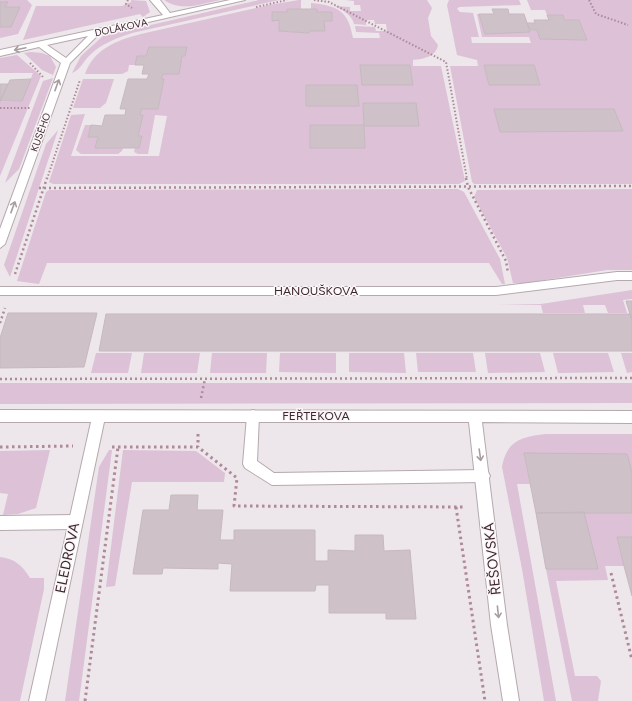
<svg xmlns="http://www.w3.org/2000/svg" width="632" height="701" font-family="Figtree,sans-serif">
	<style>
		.green { fill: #dcc1d7; fill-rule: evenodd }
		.building { fill: #cec2c8; stroke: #c6b8bf }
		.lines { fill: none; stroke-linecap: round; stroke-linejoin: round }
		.lane-casing { stroke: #b5a9ae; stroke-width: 2 }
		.street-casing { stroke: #b5a9ae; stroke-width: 2 }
		.path-far2 { stroke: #ae8998; stroke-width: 2; stroke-dasharray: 1.5 2; stroke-linecap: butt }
		.path-far1 { stroke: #ae8998; stroke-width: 2.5; stroke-dasharray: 2 3; stroke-linecap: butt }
		.path { stroke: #ae8998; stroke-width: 3; stroke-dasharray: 2.5 3.5; stroke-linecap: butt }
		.lane { fill: #fff; fill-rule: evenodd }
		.street { fill: #fff; fill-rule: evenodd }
		.oneway { stroke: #a89da1 }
		.labels { text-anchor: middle; stroke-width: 3; stroke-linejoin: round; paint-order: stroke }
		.far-street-label { font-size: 10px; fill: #3e262e; stroke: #faf6f8 }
		.street-label { font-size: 12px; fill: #3e262e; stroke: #faf6f8 }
		.near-street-label { font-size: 14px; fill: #3e262e; stroke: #faf6f8 }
	</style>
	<rect width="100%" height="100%" fill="#ede6ea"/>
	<path class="green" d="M0 0H27L32 5 18 34 0 38V27L19 7H5L7 3 0 2Z
		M131 0 146 1 150 12 143 17 140 14 23 40 36 6H122L131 2Z
		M164 0H220C201 4 181 12 164 0Z
		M259 0H279L132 33C117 38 100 44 89 56 82 63 81 69 72 73L81 56 103 36Z
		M299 0H301V9H287V12H272V20H279V31L309 33 310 31H324V21L317 12V9H311V3C339 6 348 11 353 38H380L379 33 356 32 355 26 375 27 376 31H387L386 24H375L374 20H366V25L354 24C352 15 343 10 334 6L350 7V11H361L360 5H354V1L345 0H427L432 8 428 18 431 36 438 45C436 57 423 59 413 60V66H441L465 181 459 184H53L49 182 71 115 85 114 71 156H159L167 116 155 115 148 154H138L134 152 135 148H139L142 137 138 136 143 115H140L141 109H158L164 80 161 79 163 74H179L182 56H185L187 47H149L146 56H137L135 65H129L128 71 122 74H85C94 49 117 40 141 34L269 5ZM360 65H410L413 84 362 85ZM306 85H357L359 106H306ZM363 103 416 104 364 126 365 148H310V125H364Z
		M449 0H519L521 5 459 7 457 9 460 12 473 13 479 37H471L472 43H531L529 37H482L477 14H479L485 34 537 30 571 40H587L579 20H564L563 15H547L545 10H531L527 0H632V184H474L472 182 450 66H478L477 60 457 55 447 5ZM484 65H534L540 85H489ZM494 109H614L623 131 500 132Z
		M31 52 42 53 50 56 56 67 53 75 42 70 24 53Z
		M17 55 41 76 0 176V102L22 101 33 73H0V58Z
		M53 78 19 169 5 183 43 81Z
		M83 79H114L106 103 100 108H73Z
		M85 125H91L88 137H98L95 148H123L122 151 118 154H81L76 150Z
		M58 130 10 277 4 265 46 144Z
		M458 189 464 192 500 259 505 284H502L489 263H47L39 284 17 281 46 192 49 190Z
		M632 189V270H607L526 283H513L507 258 474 197 477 190Z
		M632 290V299L623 300 627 313H608L605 305H583L585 313H543L541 305H497L541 304Z
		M96 353H132L128 373H91Z
		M144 353H200L197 373H141Z
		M212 353H267L266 373H210Z
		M280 353H336V373L279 372Z
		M349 353H404L406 373 349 372Z
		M416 353H473L476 372H418Z
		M485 353H540L545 372 488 373Z
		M553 353H608L614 372 558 373Z
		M621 353H632V372L627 373Z
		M0 383H632V403L0 404Z
		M546 434H632V472L626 454H524L530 484H517L556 701H544L522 569 502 467C507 440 521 437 546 434Z
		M50 450 36 508 18 514 3 515 8 494 0 493V451Z
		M109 450H112L79 701H65L99 467Z
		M123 450 196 451 225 473 224 482H132L115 586 106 587Z
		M584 512 632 513V537L617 538 624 566H605L608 580 556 581 575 676H597L601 681 598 701H572L546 569H597Z
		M0 557C15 559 22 565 30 578H44V589L20 701H0Z"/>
	<path class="building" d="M0 2H8L5 7H20L11 27H0Z
		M287 9H317V12H332V21H324L325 31H310L309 33 279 31V20L272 21V12H287Z
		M492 9H508L509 14H524L530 32 485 34 479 14H494Z
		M547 15H563L564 20H579L587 40 540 39 537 30H530L527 23H535L534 20H549Z
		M149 47H187L185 56H182L179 74H163L161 79H164L158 109H141L140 115H143L138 136H142L139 148H95L98 137H88L91 125 102 126 105 115H125L126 109H120L128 79H147L149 74H142L144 65H135L137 56H146Z
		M360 65H410L413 85H362Z
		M484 65H534L540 85H489Z
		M31 79 22 101H0L10 80Z
		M0 84H8L0 102Z
		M306 85H357L359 106H306Z
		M363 103H416L419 126H364L365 148H310V125H364Z
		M494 109H614L623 131 500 132Z
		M626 301H632V320L630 314Z
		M8 313H97L84 367 0 368V338Z
		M106 314H630L632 320V351H99Z
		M524 453 627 454 632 472V513H536Z
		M171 495H198L197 510H223L220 540H234V530H315V561H328V550L355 551V535H383L384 551 410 550 416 619H386V613H329V585H316L315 591H230L232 564 218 563V569L163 568 162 574H133L143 510H169Z
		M584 512 598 569H546L536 513Z
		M617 537H632V596L624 566Z"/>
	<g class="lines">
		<defs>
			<path id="lane" d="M253 410 258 412 259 416 257 461 274 473 483 470 488 472 490 476 488 480 483 482 272 485 245 468 243 464 247 416 248 412Z
				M75 515 80 517 82 522 80 527 75 529 0 530V516Z"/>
			<path id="street" d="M150 0H160L170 13 230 0H245L100 33 70 63 5 244 0 248V229L61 63 39 47 0 56V50L163 15ZM88 36 66 58 47 45Z
				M617 272H632V280H617L496 295H0V287H496Z
				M0 410 632 411V423L482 422 507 625 519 701H503L491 625 469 422H104L45 701H29L91 422H0Z"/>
		</defs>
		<use href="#lane" class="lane-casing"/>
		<use href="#street" class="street-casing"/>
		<path class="path-far2" d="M128 0 126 4 132 8
			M314 0 329 2 446 62 467 179
			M589 0 596 14 628 25
			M256 7 287 0
			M30 63 43 77
			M0 108H31
			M47 179 80 80"/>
		<path class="path-far1" d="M466 178 468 187 506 261 508 273
			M39 188 632 186
			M15 274 47 178
			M0 323 5 308
			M0 379 632 378
			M201 398 205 379"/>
		<path class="path" d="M198 434V447
			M0 447 73 446
			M112 447H198L237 478 234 506 466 507
			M456 507 485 701
			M611 573 632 660
			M85 701 118 447"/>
		<use href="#lane" class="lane"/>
		<use href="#street" class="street"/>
	</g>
	<defs><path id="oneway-shaft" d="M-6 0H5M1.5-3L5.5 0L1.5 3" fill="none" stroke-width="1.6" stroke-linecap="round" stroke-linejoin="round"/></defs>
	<g class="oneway">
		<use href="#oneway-shaft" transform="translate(20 49) rotate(168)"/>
		<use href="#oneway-shaft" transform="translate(57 85) rotate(-70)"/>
		<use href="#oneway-shaft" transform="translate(13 207) rotate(-70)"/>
		<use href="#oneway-shaft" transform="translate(480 455) rotate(82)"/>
		<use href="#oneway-shaft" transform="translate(498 612) rotate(84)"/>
	</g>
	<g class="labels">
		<g class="far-street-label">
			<text transform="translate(121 27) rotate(-12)" y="4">DOLÁKOVA</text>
			<text transform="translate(40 132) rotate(-70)" y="4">KUSÉHO</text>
		</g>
		<g class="street-label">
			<text x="316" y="295">HANOUŠKOVA</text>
			<text x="316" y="420">FEŘTEKOVA</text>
		</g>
		<g class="near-street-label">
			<text transform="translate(67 558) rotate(-78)" y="5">ELEDROVA</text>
			<text transform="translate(492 559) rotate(-96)" y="5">ŘEŠOVSKÁ</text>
		</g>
	</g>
</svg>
